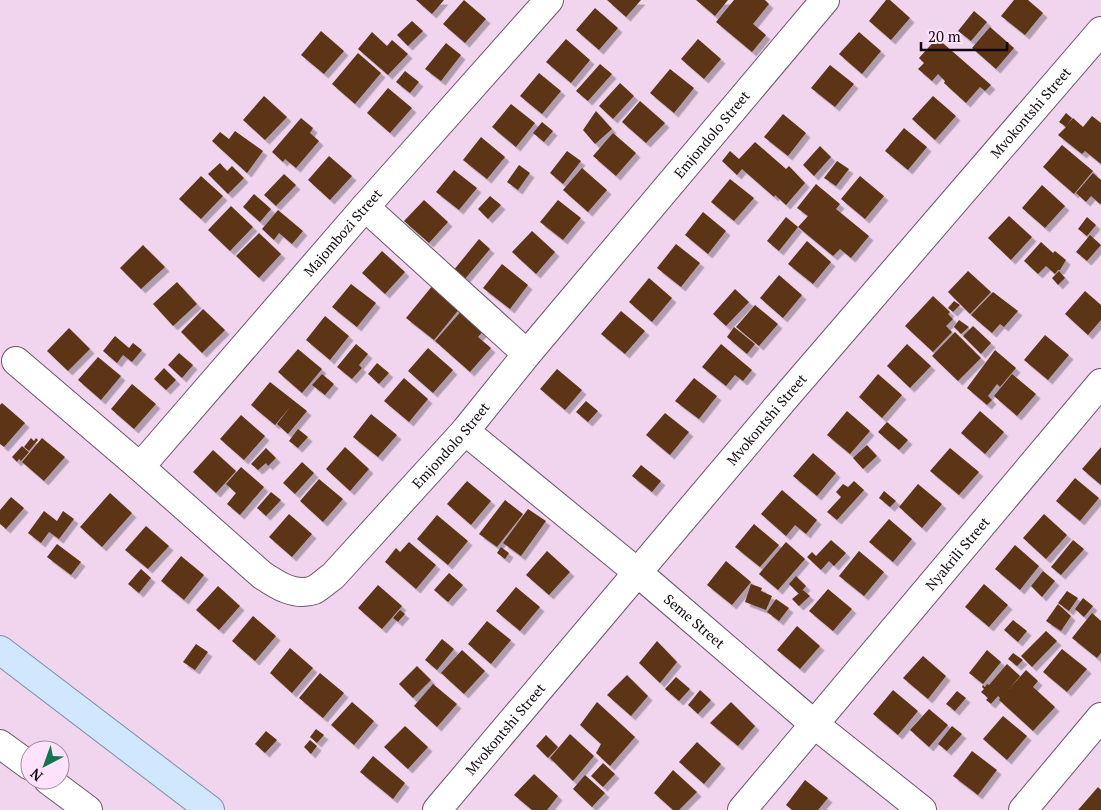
<svg xmlns="http://www.w3.org/2000/svg" width="1101" height="810" font-family="'PT Serif',serif">
	<style>
		.building { fill: #5c3515; filter: url(#shadow) }
		.lines { fill: none; stroke-linecap: round; stroke-linejoin: round }
		.minor-casing { stroke: #6c556b; stroke-width: 30 }
		.major-casing { stroke: #798fa9; stroke-width: 30 }
		.minor { stroke: #fff; stroke-width: 28 }
		.major { stroke: #d1e7fd; stroke-width: 28 }
		.labels { text-anchor: middle; stroke-width: 5; stroke-linejoin: round; paint-order: stroke }
		.street-label { font-size: 14px; fill: #100810; stroke: #fee2fc }
	</style>
	<defs>
		<filter id="shadow"><feDropShadow dx="4.5" dy="4.5" stdDeviation="0" flood-color="#0004"/></filter>
	</defs>
	<rect width="100%" height="100%" fill="#f1d5ee"/>
	<path class="building" d="M416 0H444L432 14Z
		M464 0 486 19 465 43 443 24Z
		M607 0H641L626 17Z
		M696 0H728L715 16Z
		M734 0H765L769 4 753 24 766 35 752 52 716 22Z
		M886 0H890L910 18 891 40 869 21Z
		M1014 0H1028L1043 13 1025 35 1001 16Z
		M595 8 618 28 599 50 576 30Z
		M974 11 987 22 971 41 958 31Z
		M412 21 423 31 408 46 397 35Z
		M990 27 1014 48 996 69 972 48Z
		M321 31 344 51 324 74 301 55Z
		M372 32 387 46 392 40 408 54 388 75 358 49Z
		M859 32 881 51 862 74 839 54Z
		M937 38 991 85 985 91 980 87 966 103 944 83 945 81 938 74 932 81 918 69 924 63 919 58Z
		M566 39 590 60 571 83 546 62Z
		M698 39 721 59 704 79 681 59Z
		M446 43 461 55 441 81 425 69Z
		M358 53 381 73 355 104 332 84Z
		M600 64 612 74 588 101 576 91Z
		M830 65 854 84 835 107 811 88Z
		M670 69 694 88 674 113 650 93Z
		M405 71 419 82 410 93 396 82Z
		M539 73 561 91 542 114 520 96Z
		M620 83 634 96 613 119 599 106Z
		M388 88 412 108 390 133 367 113Z
		M264 96 287 117 265 140 243 120Z
		M933 96 956 116 935 140 912 119Z
		M640 101 665 123 646 143 622 122Z
		M511 104 535 123 516 147 492 127Z
		M596 111 612 129 595 144 583 130Z
		M1066 113 1072 118 1067 125 1073 118 1083 127 1092 116 1101 123V164L1085 151 1082 154 1058 135 1066 127 1059 122Z
		M783 114 806 133 788 156 764 137Z
		M301 118 313 128 310 133 319 141 296 168 285 159 283 162 272 152Z
		M542 122 553 131 544 142 533 133Z
		M904 128 927 147 908 170 885 151Z
		M235 131 263 151 247 173 212 141 220 132 229 139Z
		M613 133 636 153 616 176 593 156Z
		M481 137 505 157 487 179 463 160Z
		M755 142 786 169 789 166 805 183 786 205 775 195 774 197 742 169 737 175 722 161 730 151 739 159Z
		M1062 145 1093 171 1074 194 1043 167Z
		M820 146 831 157 814 176 803 165Z
		M567 151 581 161 563 184 550 173Z
		M329 156 352 176 330 200 308 180Z
		M837 161 849 169 836 186 824 178Z
		M220 163 227 171 232 166 244 178 228 194 208 174Z
		M519 165 530 173 518 190 507 182Z
		M582 168 607 190 588 212 563 190Z
		M454 170 477 188 459 210 436 192Z
		M1093 173 1101 180V203L1100 204 1091 196 1086 202 1076 193Z
		M284 174 296 185 276 206 264 195Z
		M201 176 223 196 201 219 179 199Z
		M860 176 884 196 865 219 841 199Z
		M730 179 754 198 734 221 711 202Z
		M816 184 840 204 836 209 869 236 851 258 840 249 833 256 798 227 808 216 797 208Z
		M1042 185 1065 206 1045 228 1022 208Z
		M254 194 271 209 260 222 243 207Z
		M490 196 501 205 488 219 478 209Z
		M424 200 448 222 429 243 404 221Z
		M558 200 581 218 563 240 540 222Z
		M231 206 253 227 230 251 208 230Z
		M278 210 303 231 292 244 279 233 274 240 262 229Z
		M703 212 726 231 708 254 685 235Z
		M1009 216 1032 237 1011 260 988 238Z
		M786 217 798 227 779 251 767 241Z
		M1087 217 1096 225 1087 236 1078 229Z
		M532 231 555 252 536 274 512 252Z
		M259 233 281 254 259 278 236 256Z
		M1090 235 1101 245 1087 261 1076 252Z
		M479 239 490 249 464 280 453 271Z
		M807 241 831 262 813 284 788 264Z
		M1041 242 1053 253 1055 251 1066 260 1060 270H1058L1055 274 1046 266 1038 274 1024 261Z
		M676 244 700 263 681 287 657 268Z
		M143 245 165 267 141 289 120 268Z
		M382 251 405 272 385 294 362 273Z
		M502 264 528 285 510 309 483 288Z
		M968 271 991 292 970 314 948 292Z
		M1059 271 1065 278 1058 285 1052 278Z
		M779 275 802 295 783 318 760 298Z
		M649 278 672 298 652 322 629 302Z
		M177 282 197 304 173 326 153 304Z
		M351 284 376 303 357 327 332 307Z
		M433 285 461 307 434 340 406 318Z
		M735 289 749 302 726 326 713 314Z
		M1085 291 1101 305V320L1088 335 1065 314Z
		M993 292 1018 311 1004 327 1000 324 992 333 971 315Z
		M933 296 950 312 948 314 953 319 946 326 952 332 933 352 905 326Z
		M954 301 960 305 953 312 948 308Z
		M755 305 778 324 759 346 736 327Z
		M464 308 486 328 478 337 491 348 470 372 435 341Z
		M203 309 225 330 202 353 181 332Z
		M621 311 645 331 625 354 601 334Z
		M325 316 349 336 330 360 306 340Z
		M959 320 969 327 961 334 954 327Z
		M973 326 991 343 981 354 963 336Z
		M734 327 755 344 747 354 727 337Z
		M69 328 90 349 68 371 47 351Z
		M955 332 981 358 958 381 932 356Z
		M1045 335 1069 355 1048 380 1024 360Z
		M115 336 129 348 133 343 142 350 132 362 123 355 117 363 103 351Z
		M356 344 368 354 359 365 362 368 352 379 337 367Z
		M721 344 752 370 743 381 735 375 726 386 702 367Z
		M907 344 931 366 910 388 887 366Z
		M428 348 453 370 433 393 408 371Z
		M298 349 322 369 302 393 278 372Z
		M995 350 1016 368 1000 387 997 384 988 396 992 400 987 405 967 388Z
		M179 353 193 365 182 378 168 365Z
		M98 357 121 376 101 400 78 380Z
		M377 363 389 373 379 384 368 374Z
		M164 368 176 380 166 390 154 379Z
		M557 369 582 390 565 410 540 389Z
		M322 374 334 384 325 395 312 385Z
		M878 374 902 395 882 418 859 397Z
		M1012 374 1036 394 1017 416 994 396Z
		M404 378 428 399 409 422 384 401Z
		M694 378 717 396 699 419 675 401Z
		M270 382 307 411 288 434 277 424 291 406 275 425 251 405Z
		M132 384 156 404 134 429 111 409Z
		M586 401 598 411 588 422 576 412Z
		M2 403 25 423 4 447 0 444V405Z
		M847 411 870 431 850 454 827 435Z
		M980 411 1004 432 985 454 961 433Z
		M665 413 689 432 670 455 646 435Z
		M371 414 397 435 378 457 353 437Z
		M241 415 265 436 244 460 220 439Z
		M887 422 908 440 899 450 878 432Z
		M298 429 308 437 298 448 289 441Z
		M31 438 34 441 36 438 38 440 29 451 24 447Z
		M42 438 65 457 44 481 22 462Z
		M867 445 877 456 863 469 853 458Z
		M22 446 29 452 21 461 19 459 17 462 12 457Z
		M345 447 369 469 350 491 326 469Z
		M1101 447V485L1082 469Z
		M266 448 276 458 268 466 266 463 258 470 251 464Z
		M950 448 979 472 959 495 930 471Z
		M213 450 236 471 216 493 193 472Z
		M813 453 836 473 817 496 793 476Z
		M302 462 314 473 295 494 283 483Z
		M641 465 661 481 652 492 632 476Z
		M241 467 264 487 240 515 227 504 236 493 226 484Z
		M1075 478 1099 498 1080 521 1056 501Z
		M319 479 343 499 323 522 300 501Z
		M467 481 491 501 471 525 447 504Z
		M854 481 864 490 837 520 827 512 841 497 836 492 843 484 848 487Z
		M918 484 942 504 922 528 899 507Z
		M782 490 817 520 806 534 795 525 786 536 761 514Z
		M884 491 896 501 890 507 879 498Z
		M271 492 281 500 266 516 257 508Z
		M110 493 132 513 102 547 80 527Z
		M11 497 24 508 6 529 0 524V510Z
		M505 500 523 514 497 547 479 534Z
		M528 509 546 521 521 556 503 543Z
		M44 511 57 521 63 511 74 519 59 539 49 532 41 543 28 533Z
		M289 514 312 534 292 557 269 537Z
		M1044 514 1067 535 1046 559 1023 538Z
		M437 515 468 541 448 565 417 539Z
		M889 519 912 539 893 562 869 542Z
		M754 524 779 545 760 567 735 547Z
		M146 526 169 546 148 569 125 550Z
		M831 540 846 553 834 566 829 561 821 570 807 557 812 552 816 556Z
		M1073 540 1084 549 1061 575 1051 567Z
		M409 542 436 565 416 589 385 562 396 548 400 552Z
		M786 542 805 559 778 590 759 574Z
		M57 544 81 562 71 575 47 557Z
		M1015 545 1039 566 1020 590 995 569Z
		M501 547 509 553 505 559 497 553Z
		M547 551 570 572 549 595 526 575Z
		M859 551 884 572 864 596 839 576Z
		M181 556 204 575 184 600 161 581Z
		M726 561 751 582 732 605 707 585Z
		M141 569 151 578 139 593 128 584Z
		M1043 571 1055 581 1042 597 1031 586Z
		M449 573 463 585 448 602 434 590Z
		M796 576 806 586 799 594 789 584Z
		M751 584 762 588 761 591 772 596 766 610 745 602Z
		M984 584 1008 605 989 627 965 607Z
		M378 585 402 606 382 629 358 608Z
		M218 586 240 606 219 630 196 610Z
		M516 587 540 607 520 631 496 611Z
		M828 589 852 609 833 631 809 611Z
		M803 590 810 596 799 606 792 599Z
		M1067 591 1078 598 1069 611 1058 603Z
		M1083 598 1093 606 1084 617 1075 609Z
		M776 599 789 608 779 621 767 612Z
		M1058 604 1071 616 1061 631 1046 621Z
		M400 610 405 614 398 622 393 618Z
		M1092 613 1101 621V653L1097 658 1072 638Z
		M253 616 276 636 255 661 232 641Z
		M1013 620 1027 631 1018 642 1004 630Z
		M487 621 511 640 491 664 468 644Z
		M797 626 820 646 800 669 777 650Z
		M1046 631 1057 641 1032 667 1021 656Z
		M442 639 454 649 437 670 425 660Z
		M657 641 677 662 660 683 639 663Z
		M196 644 208 652 195 670 183 662Z
		M290 648 313 668 292 693 270 673Z
		M1062 649 1087 669 1067 692 1043 672Z
		M462 650 485 671 464 694 441 673Z
		M987 650 1001 662 983 684 969 673Z
		M1013 653 1023 660 1017 666 1008 659Z
		M923 656 946 676 928 699 903 678Z
		M1007 664 1020 676 1009 689 1026 670 1038 681 1033 687 1055 707 1033 731 999 700 1000 698 998 696 991 704 986 700 988 698 981 692 984 689 982 687 983 685 985 687 987 684 989 685Z
		M417 666 431 680 413 698 399 684Z
		M320 673 344 693 323 718 299 698Z
		M627 675 648 696 631 716 607 695Z
		M676 677 690 689 679 701 665 689Z
		M433 684 457 704 437 727 414 706Z
		M700 690 711 700 698 714 688 705Z
		M893 690 918 711 898 735 873 714Z
		M957 691 966 698 955 711 946 704Z
		M352 702 374 721 354 745 331 725Z
		M597 702 635 737 610 766 596 753 601 744 580 725Z
		M731 702 755 726 738 746 710 723Z
		M929 709 948 725 929 747 910 730Z
		M1003 716 1027 736 1007 760 983 739Z
		M405 726 428 747 408 769 384 747Z
		M952 726 962 734 947 751 938 744Z
		M316 729 324 735 317 743 310 737Z
		M266 731 277 740 265 753 255 744Z
		M570 734 594 756 573 781 550 758Z
		M546 735 558 747 548 758 536 746Z
		M310 740 317 746 311 754 304 747Z
		M697 742 721 764 704 784 679 762Z
		M972 751 997 770 978 795 953 776Z
		M373 756 405 783 393 799 360 772Z
		M603 763 615 774 603 787 591 776Z
		M673 770 697 792 679 810H673L654 793Z
		M534 774 558 796 547 810H532L514 795Z
		M585 775 605 793 592 807 573 789Z
		M805 780 828 798 818 810H792L786 805Z
		M1098 787 1101 790V810H1078Z"/>
	<g class="lines">
		<defs>
			<g id="minor">
				<path d="M365 207 527 354"/>
				<path id="s1" d="M16 361 140 467 262 575C277 585 295 597 314 590 320 587 327 580 333 576L465 431 527 354 825 0"/>
				<path id="s2" d="M465 431 637 572 814 724 922 810"/>
				<path id="s3" d="M140 467 365 207 549 0"/>
				<path d="M0 744 30 766"/>
				<path d="M48 780 88 810"/>
				<path id="s4" d="M437 810 784 399 1101 31"/>
				<path id="s5" d="M742 810 1101 383"/>
				<path d="M1023 810 1101 717"/>
			</g>
			<path id="major" d="M0 650 210 810"/>
		</defs>
		<use href="#minor" class="minor-casing"/>
		<use href="#major" class="major-casing"/>
		<use href="#minor" class="minor"/>
		<use href="#major" class="major"/>
	</g>
	<g class="labels">
		<g class="street-label">
			<text dy="5" stroke="none"><textPath href="#s4" startOffset="916">Mvokontshi Street</textPath></text>
			<text dy="5" stroke="none"><textPath href="#s1" startOffset="988">Emjondolo Street</textPath></text>
			<text dy="5" stroke="none"><textPath href="#s3" startOffset="310">Majombozi Street</textPath></text>
			<text dy="5" stroke="none"><textPath href="#s4" startOffset="511">Mvokontshi Street</textPath></text>
			<text dy="5" stroke="none"><textPath href="#s1" startOffset="582">Emjondolo Street</textPath></text>
			<text dy="5" stroke="none"><textPath href="#s5" startOffset="335">Nyakrili Street</textPath></text>
			<text dy="5" stroke="none"><textPath href="#s2" startOffset="298">Seme Street</textPath></text>
			<text dy="5" stroke="none"><textPath href="#s4" startOffset="106">Mvokontshi Street</textPath></text>
		</g>
	</g>
	<g transform="translate(45 765) rotate(221)"><circle r="24" fill="#fee2fc" stroke="#9f8b9e"/>
	<path d="M0-4L9 19L0 12L-9 19Z" fill="#12774f"/>
	<text y="-8" font-size="14" font-weight="bold" text-anchor="middle" fill="#100810">N</text>
	</g>
	<path d="M921 42v8h86v-8" fill="none" stroke="#100810" stroke-width="2.5"/>
	<text x="928" y="42" font-size="15" fill="#100810" stroke="#fee2fc" stroke-width="4" paint-order="stroke">20 m</text>
</svg>
